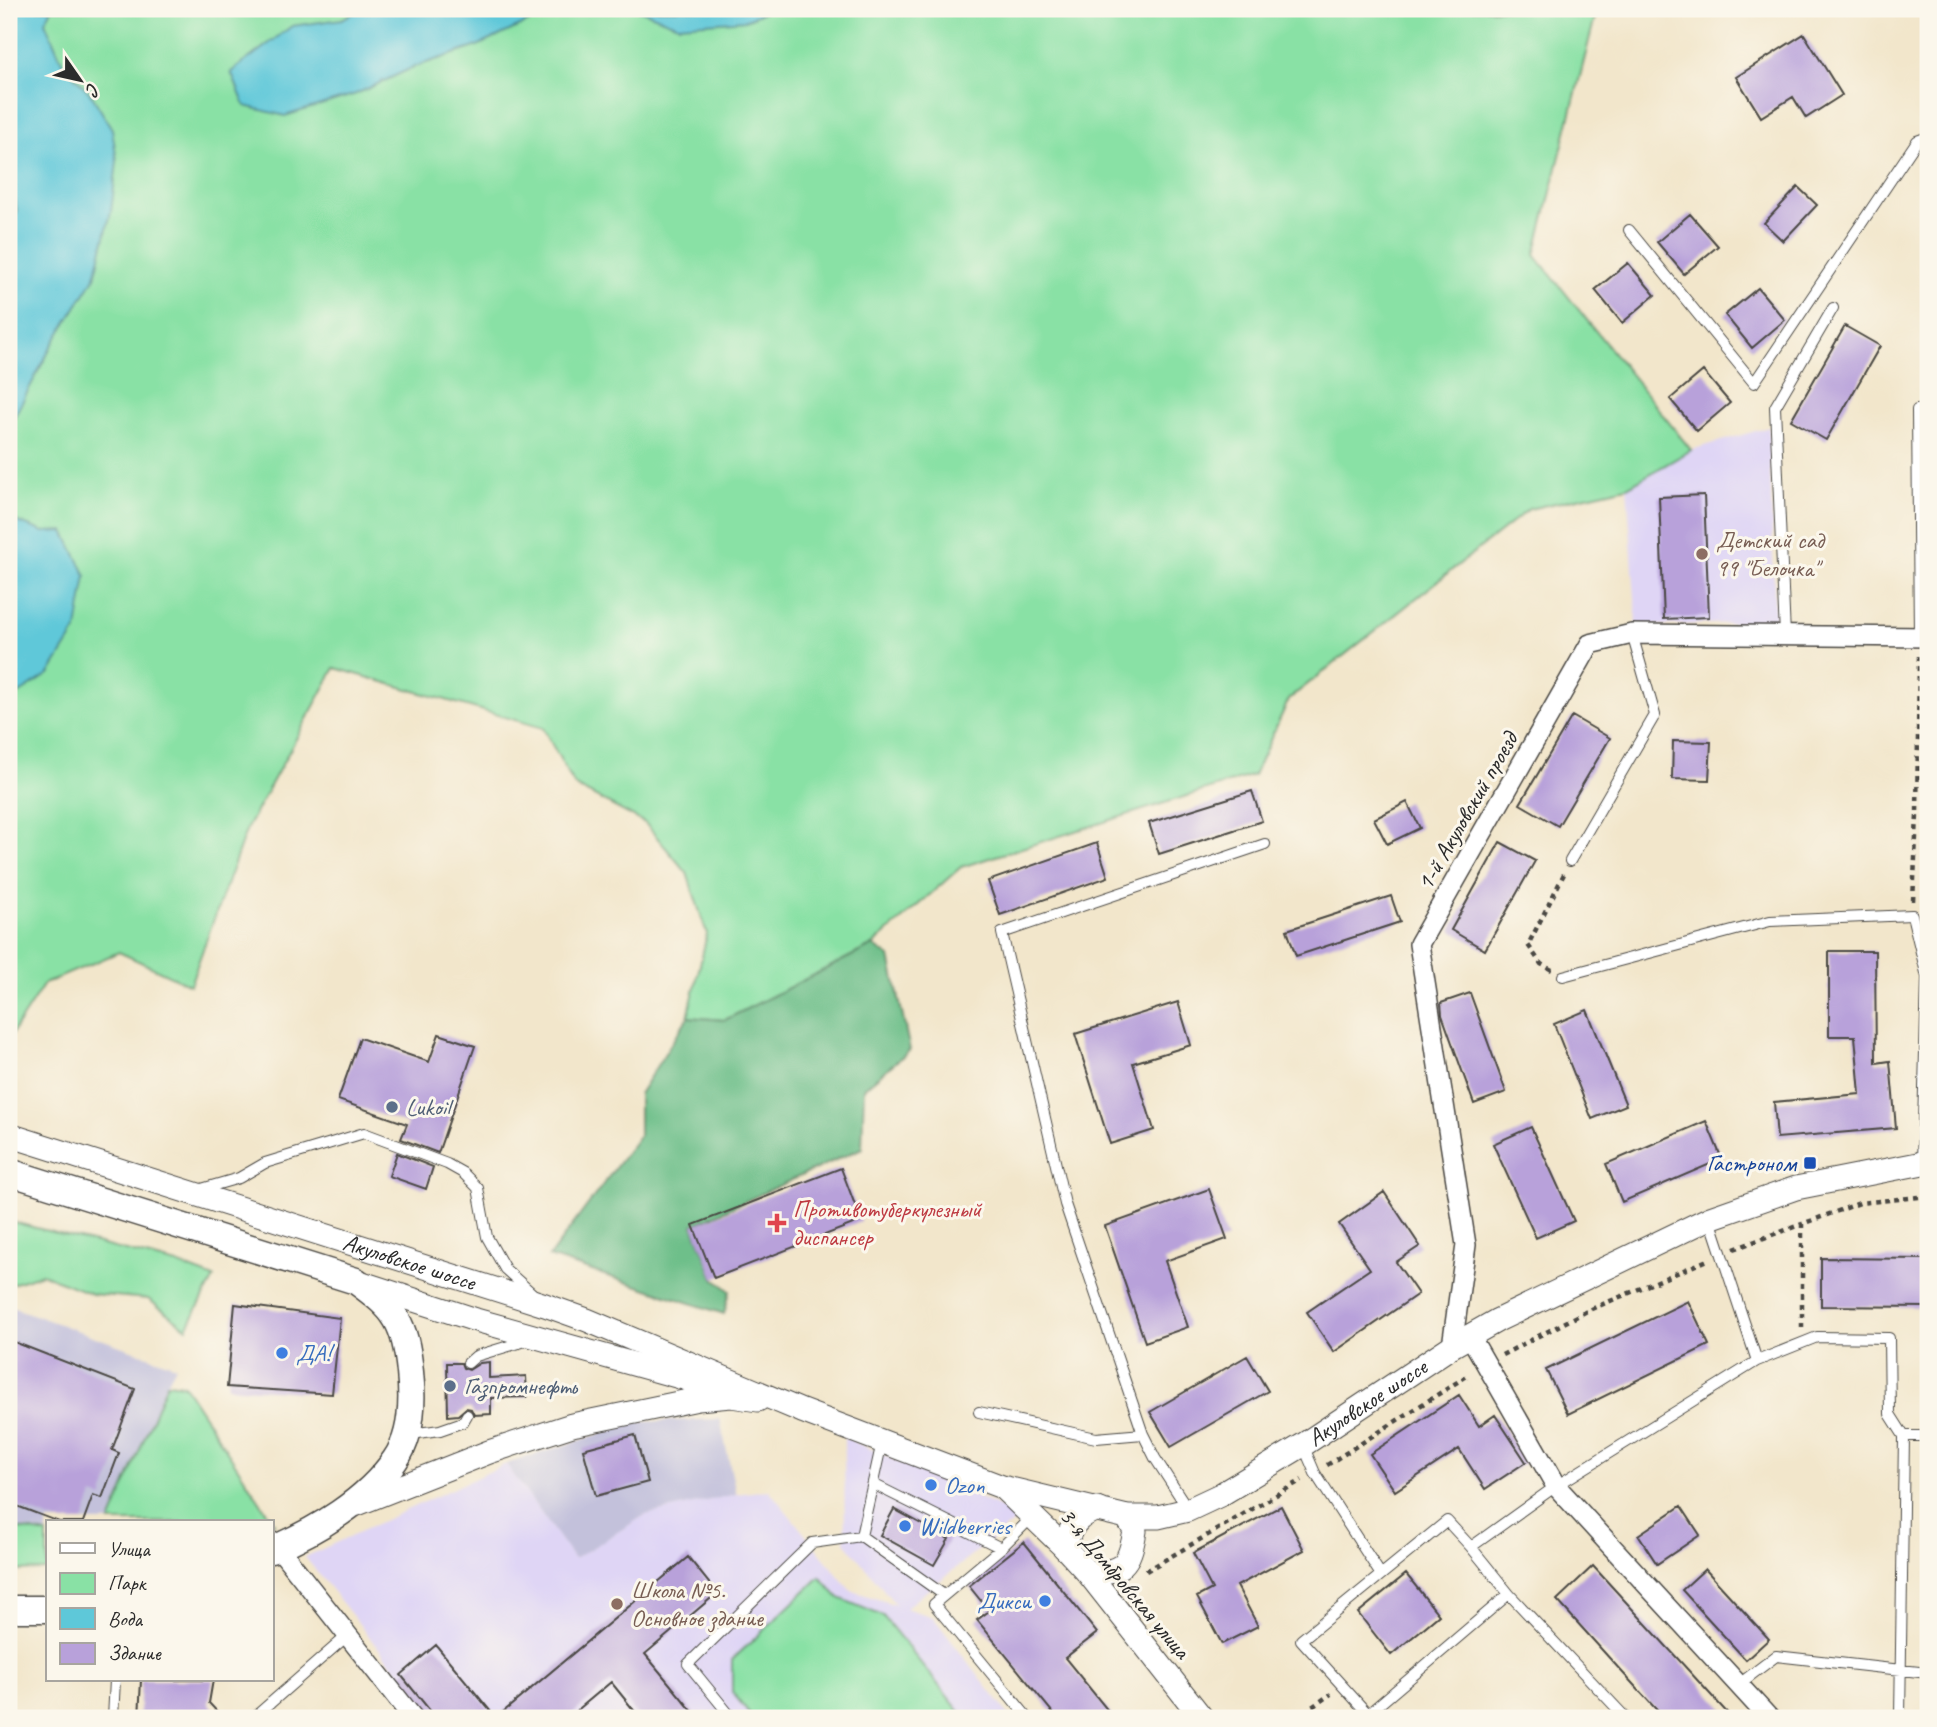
<svg xmlns="http://www.w3.org/2000/svg" width="1937" height="1727" font-family="Caveat,sans-serif">
	<style>
		.built { fill: #dfd5f5 }
		.industrial { fill: #c3c1db }
		.green { fill: #89e1a5; stroke: #5a8668; stroke-width: 2 }
		.forest { fill: #6ebf8a; stroke: #4c755a; stroke-width: 2 }
		.water { fill: #5ec8d9; stroke: #447a82; stroke-width: 2 }
		.building { fill: #b8a1da }
		.lines { fill: none; stroke-linecap: round; stroke-linejoin: round }
		.service-casing { stroke: #494743; stroke-width: 12 }
		.minor-casing { stroke: #494743; stroke-width: 22 }
		.tertiary-casing { stroke: #494743; stroke-width: 25 }
		.secondary-casing { stroke: #494743; stroke-width: 29 }
		.path { stroke: #494743; stroke-width: 4.5; stroke-dasharray: 5 5; stroke-linecap: butt }
		.service { stroke: #fff; stroke-width: 10 }
		.minor { stroke: #fff; stroke-width: 19 }
		.tertiary { stroke: #fff; stroke-width: 23 }
		.secondary { stroke: #fff; stroke-width: 26 }
		.education-dot { fill: #8d6e63; stroke: #fbf7ec; stroke-width: 2.5 }
		.service-dot { fill: #5c6f8a; stroke: #fbf7ec; stroke-width: 2.5 }
		.transit-dot { fill: #1a4fb4; stroke: #fbf7ec; stroke-width: 2.5 }
		.health-dot { fill: #e0444e; stroke: #fbf7ec; stroke-width: 2.5 }
		.shop-dot { fill: #3f7fe0; stroke: #fbf7ec; stroke-width: 2.5 }
		.labels { text-anchor: middle; stroke-width: 6; stroke-linejoin: round; paint-order: stroke }
		.education-label { font-size: 24px; fill: #785e54; stroke: #fbf7ec; text-anchor: start }
		.street-label { font-size: 24px; fill: #2b2b2b; stroke: #fbf7ec }
		.service-label { font-size: 24px; fill: #4e5e75; stroke: #fbf7ec; text-anchor: start }
		.transit-label { font-size: 24px; fill: #164399; stroke: #fbf7ec; text-anchor: end }
		.health-label { font-size: 24px; fill: #be3a42; stroke: #fbf7ec; text-anchor: start }
		.shop-label { font-size: 24px; fill: #366cbe; stroke: #fbf7ec; text-anchor: start }
	</style>
	<rect width="100%" height="100%" fill="#fbf7ec"/>
	<filter id="ink" filterUnits="userSpaceOnUse"><feTurbulence type="fractalNoise" baseFrequency=".0143" numOctaves="2"/><feDisplacementMap in="SourceGraphic" scale="14" xChannelSelector="R" yChannelSelector="G"/><feConvolveMatrix kernelMatrix="1 2 1 2 8 2 1 2 1" color-interpolation-filters="sRGB"/></filter>
	<filter id="wash" filterUnits="userSpaceOnUse"><feTurbulence type="fractalNoise" baseFrequency=".00686" numOctaves="4" result="noise"/><feDisplacementMap in="SourceGraphic" scale="28" xChannelSelector="R" yChannelSelector="G"/><feGaussianBlur stdDeviation="1.57" result="paint"/><feColorMatrix in="noise" values="0 0 0 0 0 0 0 0 0 0 0 0 0 0 0 0 0 1.4 0 .05"/><feComposite in="paint" operator="in"/></filter>
	<g filter="url(#wash)">
		<rect width="100%" height="100%" fill="#f2e6cb"/>
		<path class="built" d="M1769 427 1775 622 1637 626 1627 487 1691 450Z
			M844 1437 1021 1517 905 1608 933 1617 1011 1718H435L305 1557 506 1464 574 1559 645 1515 736 1494 769 1490 850 1590 896 1605 845 1542Z"/>
		<path class="industrial" d="M9 1306 176 1366 167 1383 110 1522H47V1534L9 1527Z
			M720 1419 736 1494 645 1515 574 1559 506 1464 637 1422Z"/>
		<path class="green" d="M9 9H1597L1535 255 1691 450 1627 487 1529 509 1289 699 1254 775 961 867 873 945 725 1020 688 1017 707 934 687 873 645 823 575 786 543 728 335 668 247 828 190 985 119 952 44 984 9 1038Z
			M9 1221 177 1264 214 1278 187 1328 148 1299 92 1294 42 1274 9 1285Z
			M167 1383 184 1385 274 1523 110 1522Z
			M9 1527 47 1534V1570L9 1571Z
			M820 1577 839 1598 883 1616 965 1718H753L732 1692V1660Z"/>
		<path class="forest" d="M873 945 890 957 910 1050 864 1088 862 1148 693 1225 714 1278 730 1291 724 1314 549 1257 639 1136V1094L688 1017 725 1020Z"/>
		<path class="water" d="M9 9H52L45 22 63 64 91 94 112 129 117 161 111 212 95 277 51 347 9 427V234L17 211 9 176Z
			M361 9H567L535 19 475 47 414 67 356 94 285 116 245 106 231 72 292 26 342 19Z
			M637 9H770L746 20 678 25Z
			M9 514 10 519 44 532 64 531 86 576 77 629 49 674 9 700Z"/>
		<g id="blocks">
			<path class="building" d="M1804 34 1842 95 1806 118 1793 97 1761 117 1736 77Z
				M1798 187 1817 205 1783 241 1764 223Z
				M1690 214 1718 246 1684 274 1657 242Z
				M1628 263 1655 295 1622 323 1595 290Z
				M1758 288 1785 320 1752 348 1725 315Z
				M1845 326 1880 346 1826 440 1791 420Z
				M1703 371 1730 403 1697 431 1670 399Z
				M1704 495 1709 617 1664 619 1659 497Z
				M1572 716 1610 738 1558 826 1520 804Z
				M1673 741 1711 742 1709 780 1672 779Z
				M1252 791 1262 821 1159 854 1149 823Z
				M1407 802 1420 828 1387 844 1374 819Z
				M1500 842 1535 861 1485 950 1451 930Z
				M1097 843 1108 877 1000 915 988 881Z
				M1391 896 1400 922 1296 956 1287 930Z
				M1829 951H1875L1876 1063 1890 1061 1896 1128 1777 1138 1774 1102 1860 1094 1855 1036H1829Z
				M1470 993 1506 1092 1474 1104 1442 1015 1441 1003Z
				M1178 1002 1191 1045 1133 1063 1154 1130 1110 1144 1075 1034Z
				M1587 1010 1626 1105 1592 1119 1554 1024Z
				M439 1034 475 1046 438 1153 401 1139 407 1124 338 1100 360 1038 429 1062Z
				M1706 1121 1722 1159 1622 1202 1606 1164Z
				M1531 1127 1574 1221 1536 1238 1493 1144Z
				M397 1153 433 1167 426 1189 389 1176Z
				M841 1168 861 1221 714 1278 693 1225Z
				M1209 1189 1227 1239 1165 1261 1188 1327 1145 1342 1105 1226Z
				M1384 1192 1420 1246 1396 1262 1418 1294 1334 1352 1307 1312 1370 1269 1339 1224Z
				M1821 1258 1928 1259V1307L1821 1306Z
				M1688 1301 1709 1345 1568 1414 1546 1370Z
				M235 1304 340 1318 332 1394 227 1387Z
				M9 1340 135 1389 112 1450 119 1453 102 1498 93 1495 83 1522H59L9 1503Z
				M1247 1356 1268 1391 1171 1447 1150 1412Z
				M489 1362V1378L526 1376 527 1397 491 1398V1414L474 1415 471 1409 466 1408 458 1415 448 1416 447 1363H461L463 1368 469 1370 480 1363Z
				M1459 1395 1479 1426 1495 1415 1526 1462 1485 1489 1459 1449 1395 1491 1370 1454Z
				M635 1435 648 1482 596 1496 583 1449Z
				M1281 1506 1304 1550 1237 1586 1258 1626 1222 1644 1197 1597 1212 1589 1193 1553Z
				M1681 1506 1700 1535 1657 1564 1638 1535Z
				M894 1509 949 1539 934 1565 880 1535Z
				M1024 1542 1097 1633 1065 1658 1114 1718H1057L977 1620 989 1611 969 1586Z
				M688 1557 717 1593 645 1654 698 1718H640L611 1682 568 1718H436L401 1675 436 1645 496 1718Z
				M1593 1566 1732 1718H1664L1612 1661 1557 1600Z
				M1705 1569 1769 1639 1746 1660 1682 1590Z
				M1406 1574 1439 1615 1391 1655 1358 1613Z
				M141 1680H213L209 1703 223 1718H139Z"/>
		</g>
	</g>
	<g filter="url(#ink)">
		<use href="#blocks" fill-opacity="0" stroke="#494743" stroke-width="2"/>
		<g class="lines">
			<defs>
				<path id="service" d="M1629 230 1754 383 1917 141 1928 137
					M1785 635 1775 407 1833 308
					M1919 636 1917 410 1928 409
					M1570 861 1655 715 1632 634
					M1563 976 1770 921 1912 915 1927 977 1922 1163
					M198 1190 239 1178 265 1163 364 1133 447 1164 463 1173 478 1188 487 1237 505 1269 534 1295
					M1710 1219 1757 1361
					M468 1363 476 1356 529 1340
					M979 1412 1096 1438 1143 1434 1155 1458 1188 1509
					M411 1434 440 1430 463 1422 467 1415
					M1143 1434 1065 1204 1002 933 1265 844
					M882 1442 861 1536 944 1595
					M1303 1445 1315 1473 1381 1575
					M873 1484 1001 1548
					M1509 1594 1471 1547 1556 1486 1757 1361 1817 1337 1889 1338 1890 1414 1904 1436
					M1738 1685 1776 1656 1928 1673
					M1368 1714 1301 1640 1447 1521 1471 1547
					M113 1718 115 1680
					M262 1718 258 1714 348 1635
					M732 1718 688 1664 812 1543 861 1536
					M1028 1718 934 1604 1001 1548 1032 1517
					M1372 1718 1368 1714 1509 1594 1626 1718
					M1900 1718 1904 1436H1928"/>
				<path id="minor" d="M1470 1336 1556 1486 1769 1718
					M1452 1346 1466 1245 1419 944 1590 644 1632 634 1928 637
					M278 1547 413 1718"/>
				<g id="tertiary">
					<path id="s1" d="M9 1135 545 1305 587 1320 802 1411 1002 1487 1127 1517H1158L1188 1510 1220 1495 1303 1445 1452 1346 1498 1320 1710 1218 1796 1188 1928 1162"/>
					<path d="M362 1283 476 1320 712 1386"/>
					<path d="M1003 1488 1065 1548 1088 1573 1202 1718"/>
					<path d="M357 1504 489 1452 572 1425 698 1399 731 1396 758 1400"/>
					<path d="M1065 1548C1070 1526 1077 1517 1097 1509"/>
					<path d="M1088 1573C1123 1572 1129 1566 1135 1531L1127 1517"/>
				</g>
				<path id="secondary" d="M9 1172 356 1281C396 1310 405 1322 410 1372 413 1400 412 1436 395 1460 367 1501 316 1531 271 1550
					M9 1609H47"/>
			</defs>
			<use href="#service" class="service-casing"/>
			<use href="#minor" class="minor-casing"/>
			<use href="#tertiary" class="tertiary-casing"/>
			<use href="#secondary" class="secondary-casing"/>
			<path class="path" d="M1913 901 1917 815 1919 654
				M1552 970 1541 964 1528 945 1565 872
				M1734 1249 1802 1224
				M1802 1328V1224L1860 1203 1928 1196
				M1502 1355 1589 1310 1710 1259
				M1327 1465 1470 1374
				M1146 1571 1302 1480
				M1296 1718 1331 1694"/>
			<use href="#service" class="service"/>
			<use href="#minor" class="minor"/>
			<use href="#tertiary" class="tertiary"/>
			<use href="#secondary" class="secondary"/>
		</g>
	</g>
	<g class="education-dot">
		<circle cx="1702" cy="554" r="7"/>
		<circle cx="617" cy="1604" r="7"/>
	</g>
	<g class="service-dot">
		<circle cx="392" cy="1107" r="7"/>
		<circle cx="450" cy="1386" r="7"/>
	</g>
	<rect class="transit-dot" x="1803" y="1156" width="14" height="14" rx="3.5"/>
	<path class="health-dot" d="M773.5 1212.5h7v7h7v7h-7v7h-7v-7h-7v-7h7z"/>
	<g class="shop-dot">
		<circle cx="282" cy="1353" r="7"/>
		<circle cx="931" cy="1485" r="7"/>
		<circle cx="905" cy="1526" r="7"/>
		<circle cx="1045" cy="1601" r="7"/>
	</g>
	<g class="labels">
		<g class="education-label">
			<text x="1716" y="548">Детский сад<tspan x="1716" dy="28">99 "Белочка"</tspan></text>
			<text x="631" y="1598">Школа №5.<tspan x="631" dy="28">Основное здание</tspan></text>
		</g>
		<g class="street-label">
			<text transform="translate(1467 811) rotate(-60)" y="8">1-й Акуловский проезд</text>
			<text dy="8" stroke="none"><textPath href="#s1" startOffset="420">Акуловское шоссе</textPath></text>
			<text dy="8" stroke="none"><textPath href="#s1" startOffset="1454">Акуловское шоссе</textPath></text>
			<text transform="translate(1125 1583) rotate(50)" y="8">3-я Домбровская улица</text>
		</g>
		<g class="service-label">
			<text x="406" y="1115">Lukoil</text>
			<text x="464" y="1394">Газпромнефть</text>
		</g>
		<g class="transit-label">
			<text x="1796" y="1171">Гастроном</text>
		</g>
		<g class="health-label">
			<text x="793" y="1217">Противотуберкулезный<tspan x="793" dy="28">диспансер</tspan></text>
		</g>
		<g class="shop-label">
			<text x="296" y="1361">ДА!</text>
			<text x="945" y="1493">Ozon</text>
			<text x="919" y="1534">Wildberries</text>
			<text x="1031" y="1609" text-anchor="end">Дикси</text>
		</g>
	</g>
	<rect width="1937" height="1727" fill="none" stroke="#fbf7ec" stroke-width="35"/>
	<rect x="46" y="1520" width="228" height="161" fill="#fbf7ec" stroke="#a8a59f" stroke-width="2"/>
	<rect x="60" y="1543" width="35" height="10" fill="#ffffff" stroke="#a8a59f" stroke-width="2"/>
	<text x="108" y="1556" font-size="21" fill="#2b2b2b">Улица</text>
	<rect x="60" y="1573" width="35" height="21" fill="#89e1a5" stroke="#a8a59f" stroke-width="2"/>
	<text x="108" y="1590" font-size="21" fill="#2b2b2b">Парк</text>
	<rect x="60" y="1608" width="35" height="21" fill="#5ec8d9" stroke="#a8a59f" stroke-width="2"/>
	<text x="108" y="1626" font-size="21" fill="#2b2b2b">Вода</text>
	<rect x="60" y="1643" width="35" height="21" fill="#b8a1da" stroke="#a8a59f" stroke-width="2"/>
	<text x="108" y="1660" font-size="21" fill="#2b2b2b">Здание</text>
	<g transform="translate(80 80) rotate(124)" stroke="#fbf7ec" stroke-width="5" paint-order="stroke">
	<path d="M0-5L12 26L0 18L-12 26Z" fill="#2b2b2b"/>
	<text y="-10" font-size="19" font-weight="bold" text-anchor="middle" fill="#2b2b2b">С</text>
	</g>
</svg>
